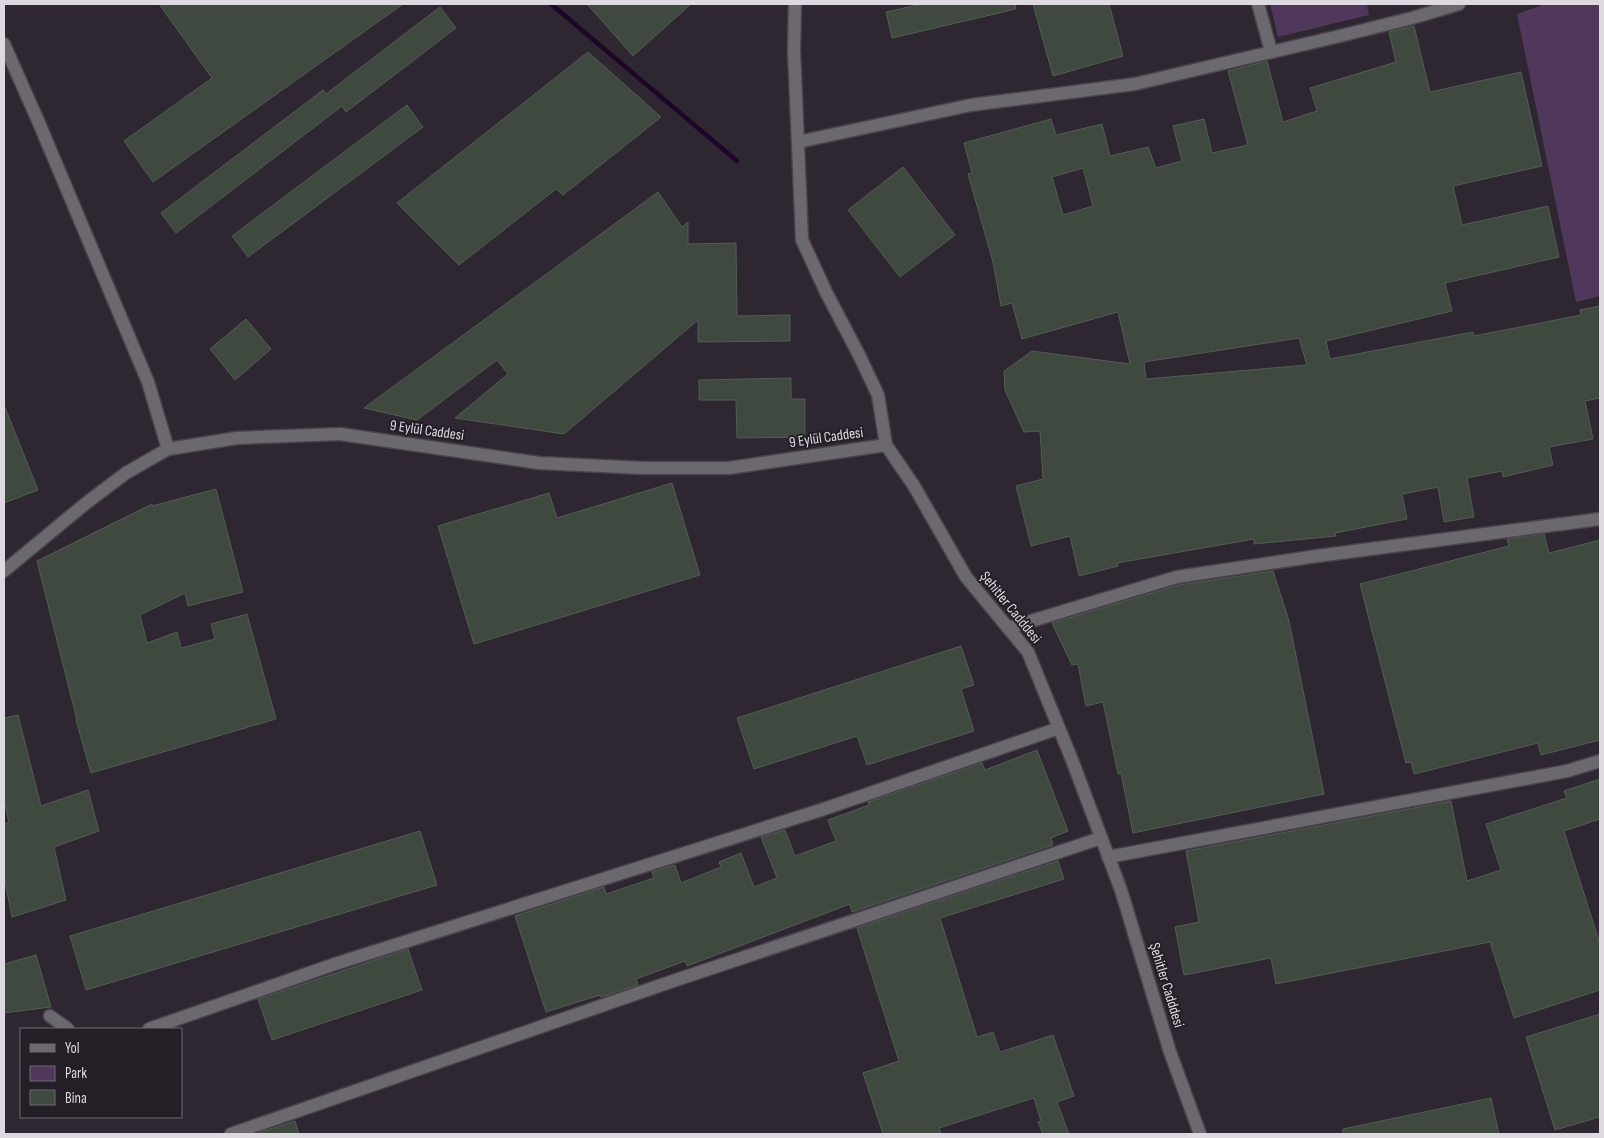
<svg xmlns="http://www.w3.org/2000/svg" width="1604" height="1138" font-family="'Sofia Sans Condensed',sans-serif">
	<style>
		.green { fill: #4f385b }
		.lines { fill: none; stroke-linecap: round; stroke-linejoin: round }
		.stream { stroke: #1d0628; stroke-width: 4.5 }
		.building { fill: #3f4940; stroke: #525d54; fill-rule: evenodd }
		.minor-casing { stroke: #4a434d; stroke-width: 15 }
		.minor { stroke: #6c696e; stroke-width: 12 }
		.labels { text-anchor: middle; stroke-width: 4; stroke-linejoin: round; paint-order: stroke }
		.street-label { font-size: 15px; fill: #ded9e0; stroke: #241e27 }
	</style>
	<rect width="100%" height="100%" fill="#2e2731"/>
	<path class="green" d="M1270 4H1367L1369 15 1278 37Z
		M1546 4H1600V296L1576 302 1517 14Z"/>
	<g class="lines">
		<path class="stream" d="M551 4 737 161"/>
	</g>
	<path class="building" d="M159 4H403L153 182 124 141 212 78Z
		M587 4H691L633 56Z
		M922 4H1015L1016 9 892 38 886 12Z
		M1033 4H1109L1123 56 1053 76Z
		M440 7 456 28 346 112 342 106 176 233 161 213 323 90 326 94Z
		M1414 26 1430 92 1521 72 1542 166 1453 186 1462 225 1548 206 1559 257 1445 283 1452 311 1326 341 1330 359 1473 332 1474 336 1581 315 1580 310 1600 306V398L1585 401 1593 439 1549 447 1553 465 1503 477 1502 471 1467 478 1474 517 1444 522 1438 487 1402 494 1407 519 1335 533 1336 536 1254 544V539L1117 563 1118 566 1079 576 1070 536 1031 546 1016 486 1043 479 1040 431 1024 432 1005 390 1004 371 1032 351 1130 364 1118 312 1022 339 1012 303 1001 306 993 262 968 174 972 173 964 143 1051 119 1056 135 1102 124 1110 156 1148 147 1156 168 1182 161 1173 126 1204 119 1212 153 1248 145 1228 71 1267 61 1283 122 1317 111 1310 88 1396 62 1389 32ZM1083 168 1093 206 1063 215 1052 177ZM1299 338 1307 365 1146 379 1144 362Z
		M588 52 661 117 563 195 556 189 459 265 397 203Z
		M407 105 423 127 248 257 232 236Z
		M903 167 955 235 900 277 848 210Z
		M658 192 682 227 688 222V244L736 243 737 316 790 315V341L698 342V320L564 434 455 418 508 374 497 360 417 420 364 408Z
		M246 319 271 349 235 380 210 349Z
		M791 378V399H805V437L737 438 736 400H699V380Z
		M4 405 38 490 4 503Z
		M672 483 700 575 474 644 438 526 549 493 557 518Z
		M216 489 243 592 188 606 185 593 140 615 147 643 177 632 181 648 215 639 211 624 247 614 276 719 91 773 76 720H77L37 561 152 504V506Z
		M1544 534 1549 553 1600 540V740L1541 755 1538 743 1414 774 1411 762 1406 763 1360 584 1509 546 1507 539Z
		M1273 571 1289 621 1324 794 1133 833 1121 773 1118 774 1103 702 1086 706 1078 664 1072 665 1052 623 1179 585Z
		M961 646 974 685 961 689 974 731 867 765 857 736 754 769 737 718Z
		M18 715 41 806 88 790 99 831 54 847 66 900 12 917 4 876V824L9 822 4 801V718Z
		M1037 750 1068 831 1051 838 1053 845 852 912 850 904 687 966 685 961 636 979 638 985 601 997 600 995 546 1012 515 916 604 887 606 894 654 878 652 872 675 865 681 883 721 867 719 862 741 853 754 887 777 878 761 837 785 830 795 856 836 841 828 820 869 805 868 802 982 763 985 770Z
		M1600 779V819L1564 831 1600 944V990L1514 1018 1490 942 1276 984 1271 958 1184 975 1175 927 1199 922 1186 851 1451 801 1467 881 1501 870 1486 824 1567 798 1564 791Z
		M420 831 437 885 86 990 70 936Z
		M1058 861 1064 879 940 918 977 1037 993 1032 1000 1052 1053 1035 1074 1096 1057 1102 1069 1134H1043L1038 1122 1041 1121 1034 1098 939 1128 941 1134H883L863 1073 899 1061 857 928Z
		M408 949 422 990 272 1040 258 999Z
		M36 955 51 1007 4 1013V964Z
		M1600 1014V1117L1555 1130 1526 1037Z
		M1491 1098 1499 1134H1343V1129Z
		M295 1121 299 1134H255Z"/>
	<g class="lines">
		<defs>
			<path id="minor" d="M795 4 794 50 802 240 826 292 859 355 878 395 886 445 914 486 966 577 1028 652 1072 760 1121 890 1170 1052 1200 1134
				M1258 4 1271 51
				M4 44 39 123 148 382 168 449
				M798 142 971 105 1135 84 1344 35 1412 18 1459 4
				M4 571 85 504 126 473 168 449 237 438 340 434 539 463 644 468H729L886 445
				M1008 628 1177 577 1317 556 1600 519
				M1108 857 1567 771 1600 761
				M50 1016 68 1029
				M149 1029 335 964 824 809 1059 728
				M231 1134 673 981 1101 838"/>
		</defs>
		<use href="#minor" class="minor-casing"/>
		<use href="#minor" class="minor"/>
	</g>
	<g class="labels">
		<g class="street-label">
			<text transform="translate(427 430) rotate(8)" y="5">9 Eylül Caddesi</text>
			<text transform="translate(826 437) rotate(-8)" y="5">9 Eylül Caddesi</text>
			<text transform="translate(1011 607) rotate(51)" y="5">Şehitler Cadddesi</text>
			<text transform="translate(1167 985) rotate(73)" y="5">Şehitler Cadddesi</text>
		</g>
	</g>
	<rect width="1604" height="1138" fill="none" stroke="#ded9e0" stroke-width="10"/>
	<rect x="20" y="1028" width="162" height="90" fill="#241e27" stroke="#6e6971"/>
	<rect x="30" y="1044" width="25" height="8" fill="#6c696e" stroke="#6e6971"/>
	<text x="65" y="1053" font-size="15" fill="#ded9e0">Yol</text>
	<rect x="30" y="1066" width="25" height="15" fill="#4f385b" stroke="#6e6971"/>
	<text x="65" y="1078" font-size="15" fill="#ded9e0">Park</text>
	<rect x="30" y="1090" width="25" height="15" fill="#3f4940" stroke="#6e6971"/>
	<text x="65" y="1103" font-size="15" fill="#ded9e0">Bina</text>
</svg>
